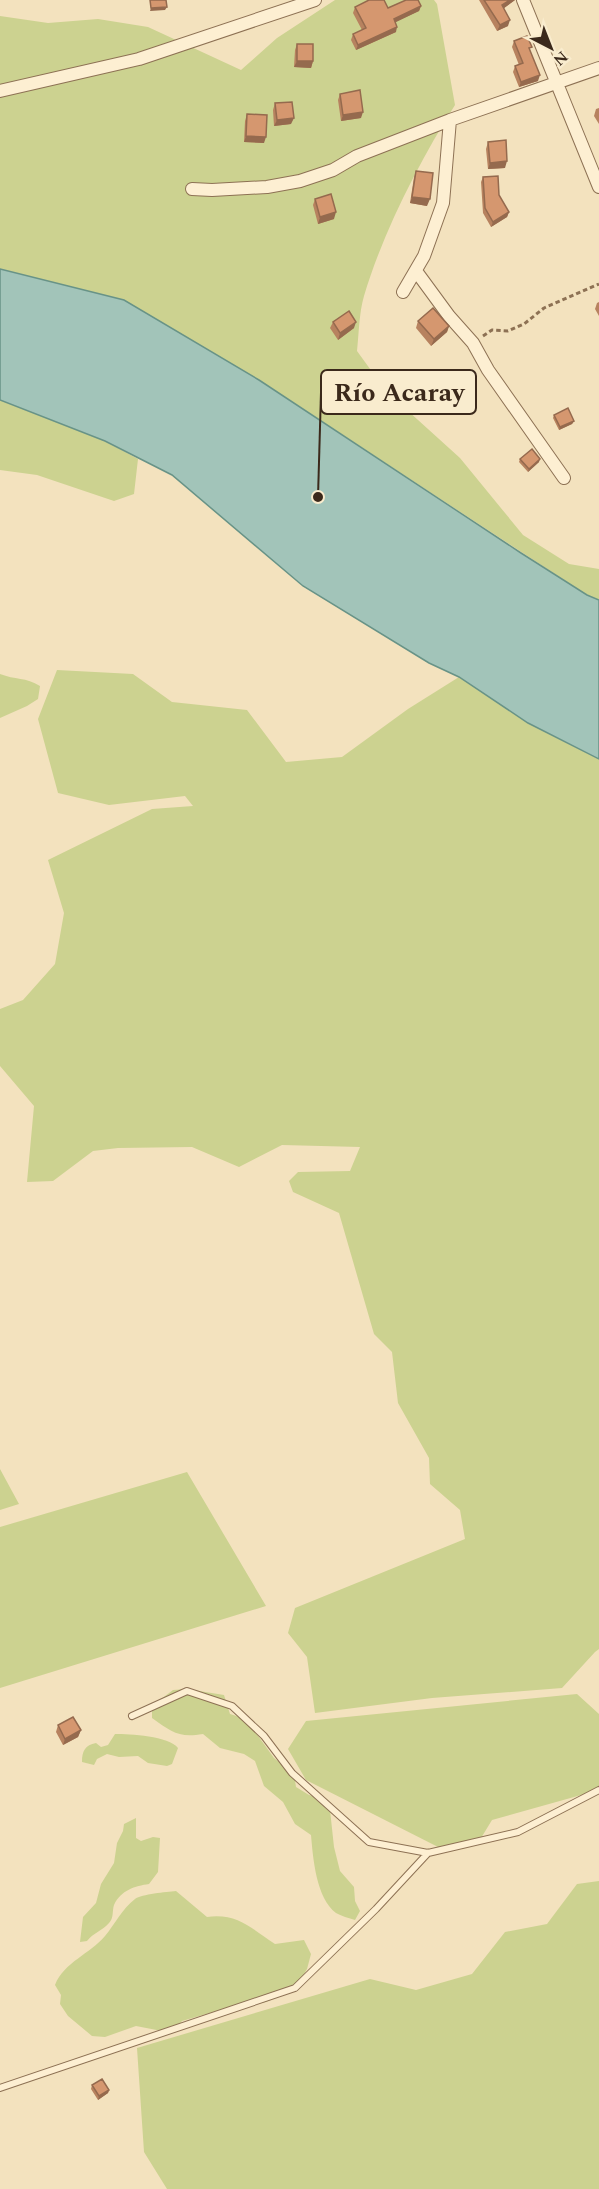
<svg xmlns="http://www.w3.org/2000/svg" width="599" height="2189" font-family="Spectral,serif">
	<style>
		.green { fill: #ccd290 }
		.water { fill: #a2c4b9; stroke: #689387; stroke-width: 1.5 }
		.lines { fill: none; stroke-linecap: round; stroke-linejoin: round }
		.service-casing { stroke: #8d7154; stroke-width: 8 }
		.minor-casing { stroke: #8d7154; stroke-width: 14 }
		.path { stroke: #8d7154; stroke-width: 3; stroke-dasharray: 4.5 3; stroke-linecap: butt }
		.service { stroke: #fdefd2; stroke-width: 6 }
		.minor { stroke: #fdefd2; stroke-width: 12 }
		.wall { fill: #b7825f }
		.shaded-wall { fill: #956a4e }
		.building { fill: #d5976f; stroke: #956a4e; stroke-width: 1.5 }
		.leader { fill: none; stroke: #3b291b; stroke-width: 2 }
		.callout-dot { fill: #3b291b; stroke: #f9ecce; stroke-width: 2 }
		.callout { fill: #f9ecce; stroke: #3b291b; stroke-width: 2 }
		.callout-label { font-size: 26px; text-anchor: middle; font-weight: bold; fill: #3b291b }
	</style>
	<rect width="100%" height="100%" fill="#f3e2be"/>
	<path class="green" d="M335 0H434L437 4 455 105C419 162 383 232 364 296 359 313 359 333 357 351L386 391 460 458 523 535 569 564 599 569V600L587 595 259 380 124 300 0 269V16L48 23 98 19 148 27 241 70 277 38Z
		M0 400 105 441 138 459 134 494 114 501 37 475 0 470Z
		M57 670 133 674 172 702 247 710 286 762 342 757 408 709 459 677 528 723 599 759V1649L595 1652 562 1688 432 1698 315 1713 307 1657 288 1633 295 1608 465 1539 460 1510 430 1484 429 1458 398 1403 392 1352 374 1334 339 1213 293 1192 289 1181 298 1172 350 1171 360 1147 282 1145 239 1167 192 1147 118 1148 93 1151 53 1181 27 1182 34 1106 0 1066V1009L23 1000 55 964 64 913 48 860 152 809 193 806 185 796 109 805 58 793 38 719Z
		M0 674C15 680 26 677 40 686L38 699 27 706 0 718Z
		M0 1469 19 1504 0 1510Z
		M187 1472 266 1606 0 1688V1527Z
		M187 1689 224 1695 230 1714 246 1719 274 1758 294 1774 296 1787 309 1795 318 1797 330 1810 334 1847 340 1871 354 1887 355 1901 360 1911 355 1920C349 1918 341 1916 336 1913 316 1898 313 1858 311 1835L295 1824 283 1802 264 1786 255 1761 244 1754 220 1748 203 1734C178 1738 172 1732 152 1718V1706L173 1690Z
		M577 1694 599 1714V1790L492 1820 478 1843 442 1849 306 1780 288 1749 306 1721Z
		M115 1734C130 1734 169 1736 178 1748L172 1764 167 1766 148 1763 138 1756 119 1757 107 1754 97 1759 94 1765 82 1762C82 1751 85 1745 96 1743L101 1747 108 1745Z
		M136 1818V1838L141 1841 153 1837 160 1838 158 1872 149 1884C135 1886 121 1890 114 1905 112 1911 114 1918 109 1923 103 1930 93 1933 87 1941L80 1942 83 1917 96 1903 101 1884 114 1863 117 1843 123 1831 124 1824Z
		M599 1881V2189H167L144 2152 137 2048 370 1979 416 1990 472 1974 505 1932 547 1924 577 1884Z
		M176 1891 207 1917C237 1913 251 1928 275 1944L304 1940 311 1954 307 1969 296 1988 266 2002 220 2010 182 2021 172 2033 136 2026 105 2037 92 2036 68 2016 60 2004 61 1995 55 1985C64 1962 90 1954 105 1936 115 1924 122 1909 135 1899 142 1894 166 1892 176 1891Z"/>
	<path class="water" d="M0 269 124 300 259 380 521 553 587 595 599 600V759L528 723 459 677 429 663 303 586 172 475 105 441 0 400Z"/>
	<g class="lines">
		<defs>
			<path id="service" d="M132 1716 187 1691 232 1706 264 1736 292 1773 369 1842 428 1853 518 1832 599 1790
				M0 2088 295 1988 376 1909 428 1853"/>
			<path id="minor" d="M523 0 599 187
				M0 91 139 59 315 0
				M192 189 212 190 267 187 300 181 333 170 357 156 450 120 599 68
				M416 271 449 316 473 343 488 370 564 478
				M403 292 424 256 443 203 450 120"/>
		</defs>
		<use href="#service" class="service-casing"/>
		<use href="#minor" class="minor-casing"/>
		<path class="path" d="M483 336 492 330 508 331 524 324 544 308 599 284"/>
		<use href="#service" class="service"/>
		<use href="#minor" class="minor"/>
	</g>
	<path class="wall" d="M479 0H515L504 8 508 26 497 31Z
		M421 6 419 11 395 22 396 32 356 50 351 40 353 34 362 30 353 13 355 7 388 8Z
		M514 41 538 81 519 87 513 72 515 66 519 65 512 47Z
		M297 44 313 61 311 68 294 67 295 50Z
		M340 94 361 118 341 121 338 100Z
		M275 103 291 124 274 126 273 110Z
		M599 108V124L594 116 596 109Z
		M247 114 264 143 244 142 245 121Z
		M488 142 505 168 488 169 486 149Z
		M416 171 427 206 410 203 414 177Z
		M483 177 509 212 507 217 491 227 483 213 481 182Z
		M315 199 334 219 318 224 313 205Z
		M599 302V316L595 309 597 303Z
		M418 321 449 326 447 332 431 346 416 328Z
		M333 322 354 328 338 340 330 328Z
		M437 387 458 402 443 410 435 394Z
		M554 415 574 421 572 424 559 430 553 418Z
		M520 459 539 462 528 472 519 462Z
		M58 1725 81 1730 78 1737 63 1745 56 1732Z
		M92 2085 109 2090 108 2093 98 2100 91 2089Z"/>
	<path class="shaded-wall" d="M510 0H515L500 11 502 5Z
		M421 6 419 11 392 24 394 19Z
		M167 7 165 10 150 11 151 8Z
		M510 20 508 26 497 31 500 25Z
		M397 27 396 32 356 50 358 45Z
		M297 61H313L311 68 294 67Z
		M540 75 538 81 519 87 521 82Z
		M363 112 361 118 341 121 343 115Z
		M294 118 291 124 274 126 277 120Z
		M246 136 266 137 264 143 244 142Z
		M507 161 505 168 488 169 490 163Z
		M412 197 430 199 427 206 410 203Z
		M336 212 334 219 318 224 320 217Z
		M509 212 507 217 491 227 493 222Z
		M356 322 354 328 338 340 340 333Z
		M449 326 447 332 431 346 434 339Z
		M460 396 458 402 443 410 445 404Z
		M574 421 572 424 559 430 560 427Z
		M540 459 539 462 528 472 529 469Z
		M81 1730 78 1737 63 1745 65 1739Z
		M109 2090 108 2093 98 2100 99 2096Z"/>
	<path class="building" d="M150 0H166L167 7 151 8Z
		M369 0H384L388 8 406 0H418L421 6 394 19 397 27 358 45 353 34 366 28 355 7Z
		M484 0H510L502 5 510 20 500 25Z
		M527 36 532 47 529 48 540 75 521 82 515 66 523 63 514 41Z
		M297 44H313V61H297Z
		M360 90 363 112 343 115 340 94Z
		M292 102 294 118 277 120 275 103Z
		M247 114 267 115 266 137 246 136Z
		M506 140 507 161 490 163 488 142Z
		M416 171 433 173 430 199 412 197Z
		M498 176 499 195 509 212 493 222 485 208 483 177Z
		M331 194 336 212 320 217 315 199Z
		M433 308 449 326 434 339 418 321Z
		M349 311 356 322 340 333 333 322Z
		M568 408 574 421 560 427 554 415Z
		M532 449 540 459 529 469 520 459Z
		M73 1717 81 1730 65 1739 58 1725Z
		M102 2079 109 2090 99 2096 92 2085Z"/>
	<path class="leader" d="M318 497L321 392"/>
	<circle class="callout-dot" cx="318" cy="497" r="6"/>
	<rect class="callout" x="321" y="370" width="155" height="44" rx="6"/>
	<g class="callout-label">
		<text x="399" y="401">Río Acaray</text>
	</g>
	<g transform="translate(551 48) rotate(138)" stroke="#f9ecce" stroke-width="4.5" paint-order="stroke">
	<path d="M0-4.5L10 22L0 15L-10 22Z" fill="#3b291b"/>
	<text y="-9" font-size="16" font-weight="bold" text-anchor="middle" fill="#3b291b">N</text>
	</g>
</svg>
